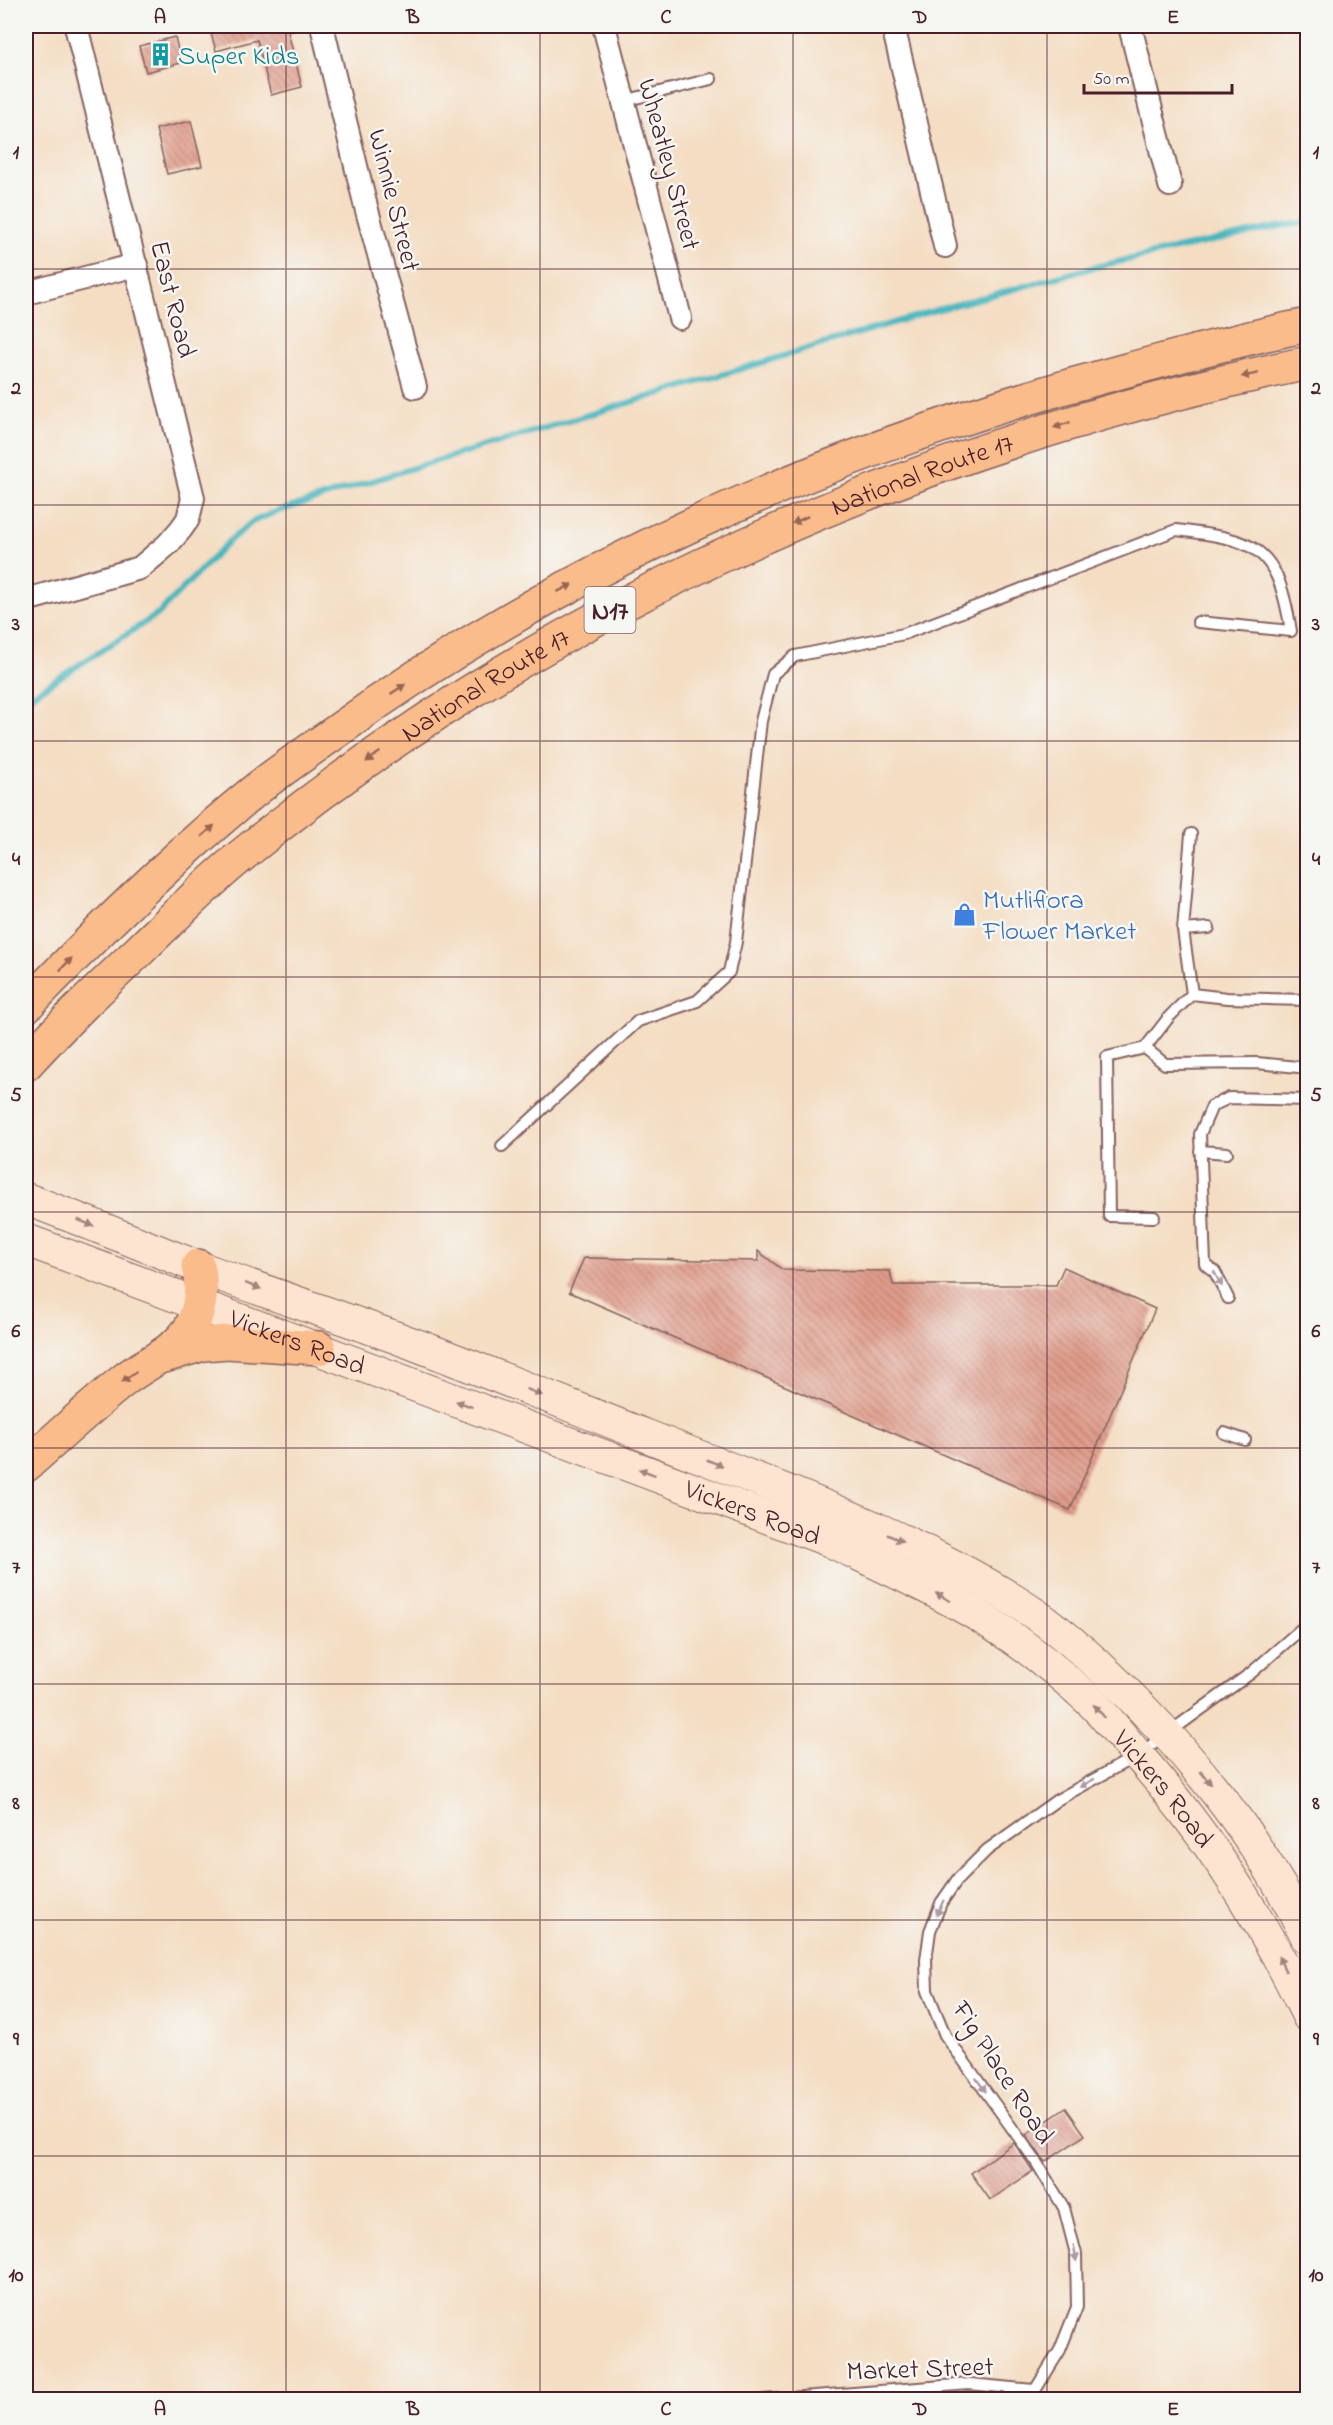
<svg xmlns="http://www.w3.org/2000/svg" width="1333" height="2425" font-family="'Indie Flower',sans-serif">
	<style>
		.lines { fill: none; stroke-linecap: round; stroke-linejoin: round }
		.stream { stroke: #46b5be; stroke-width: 6 }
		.building { fill: url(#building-back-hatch) }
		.lane-casing { stroke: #866260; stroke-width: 14 }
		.street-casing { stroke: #866260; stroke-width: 26 }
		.secondary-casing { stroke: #866260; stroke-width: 34 }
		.highway-casing { stroke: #866260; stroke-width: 36 }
		.lane { stroke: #fff; stroke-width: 10 }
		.street { stroke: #fff; stroke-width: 22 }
		.secondary { stroke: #fde4d1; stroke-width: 32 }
		.highway { stroke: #fabc8b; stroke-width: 33 }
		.oneway { fill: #996656 }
		.oneway2 { fill: #a4827e }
		.oneway3 { fill: #ae9aa0 }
		.grid { fill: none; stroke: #4a1f2b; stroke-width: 1.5; stroke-opacity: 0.55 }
		.labels { text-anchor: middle; stroke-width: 5; stroke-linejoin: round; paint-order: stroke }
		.shield { fill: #f6f6f2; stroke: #7e6067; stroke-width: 1.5 }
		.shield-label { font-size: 26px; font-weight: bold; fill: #4a1f2b }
		.culture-label { font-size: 27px; fill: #0d838f; stroke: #f6f6f2; text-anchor: start }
		.street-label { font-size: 27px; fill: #4a1f2b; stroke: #f6f6f2 }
		.shop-label { font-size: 27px; fill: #366cbe; stroke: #f6f6f2; text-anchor: start }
		.neatline { fill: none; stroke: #4a1f2b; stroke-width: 2 }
		.grid-label { font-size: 20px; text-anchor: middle; font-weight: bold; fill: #4a1f2b }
	</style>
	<defs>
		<pattern id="building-back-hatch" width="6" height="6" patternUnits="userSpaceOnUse" patternTransform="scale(1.5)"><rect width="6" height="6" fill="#e09c8b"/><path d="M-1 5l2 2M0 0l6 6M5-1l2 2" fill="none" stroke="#b87f72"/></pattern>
	</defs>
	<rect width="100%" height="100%" fill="#f6f6f2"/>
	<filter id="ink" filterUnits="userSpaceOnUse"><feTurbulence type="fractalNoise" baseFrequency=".0167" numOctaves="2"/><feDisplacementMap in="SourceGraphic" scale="12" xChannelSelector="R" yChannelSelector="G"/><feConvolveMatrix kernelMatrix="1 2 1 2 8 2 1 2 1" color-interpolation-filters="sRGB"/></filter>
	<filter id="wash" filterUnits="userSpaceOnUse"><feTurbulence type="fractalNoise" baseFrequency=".008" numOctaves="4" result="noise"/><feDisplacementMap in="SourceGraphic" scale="24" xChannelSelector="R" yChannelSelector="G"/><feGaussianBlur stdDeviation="1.35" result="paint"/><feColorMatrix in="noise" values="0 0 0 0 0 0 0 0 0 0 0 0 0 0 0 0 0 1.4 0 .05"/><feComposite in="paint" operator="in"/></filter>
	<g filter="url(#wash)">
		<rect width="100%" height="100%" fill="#f4ddc2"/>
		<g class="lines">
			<path class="stream" d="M26 699 158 614 229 541 252 522 273 513 403 471 936 310 1099 266 1276 227 1308 222"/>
		</g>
		<g id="blocks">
			<path class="building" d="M209 26H292L293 31 288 32 302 87 271 95 257 40 216 51Z
				M175 37 181 63 146 72 139 46Z
				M191 121 202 166 167 174 156 129Z
				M758 1251 783 1270 890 1271 893 1285H1056L1064 1267 1155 1309 1070 1510 569 1292 584 1258 758 1261Z
				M1066 2108 1085 2135 1045 2162 1026 2135Z
				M1014 2143 1033 2171 990 2200 971 2173Z"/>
		</g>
	</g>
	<g filter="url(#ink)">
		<use href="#blocks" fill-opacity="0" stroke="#866260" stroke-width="1.5"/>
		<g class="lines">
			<defs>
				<path id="lane" d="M624 101 711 79
					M1191 834 1183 930 1192 994
					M1183 930 1209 928
					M1192 994 1227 998 1308 1000
					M1145 1048 1165 1064 1257 1063 1308 1068
					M502 1146 638 1021 697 1001 729 972 736 942 761 721 773 674 795 656 904 634 1176 530C1257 540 1277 545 1291 631L1198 622
					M1200 1151 1227 1153
					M1154 1217 1109 1216 1107 1057 1145 1048 1169 1017 1192 994
					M1228 1298 1215 1272 1205 1264 1200 1134 1212 1106 1229 1098 1308 1100
					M1224 1433 1245 1440
					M763 2400 970 2384 1034 2390
					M1029 2400 1060 2350 1077 2307 1076 2254 1064 2208 1035 2160 945 2035 927 1991 926 1960 930 1931 941 1903 957 1880 987 1850 1057 1800 1138 1755 1167 1734 1251 1673 1308 1623"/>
				<path id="street" d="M322 26 365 203 415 387
					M604 26 680 318
					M893 26 945 246
					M1130 26 1170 185
					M26 293 136 265
					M26 600 140 568 168 544 181 529 188 519 193 498 76 26"/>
				<g id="secondary">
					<path d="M26 1199C83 1220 139 1244 196 1266 270 1294 345 1318 419 1346 495 1375 571 1406 647 1436 777 1488 919 1536 1035 1614 1073 1640 1107 1672 1139 1705 1207 1774 1266 1851 1308 1939"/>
					<path id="s1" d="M26 1240 828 1540C882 1566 939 1591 990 1623 1025 1645 1059 1672 1090 1701 1106 1716 1120 1735 1135 1752 1206 1832 1263 1920 1308 2016"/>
				</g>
				<g id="highway">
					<path d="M26 1006C99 930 175 855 258 788 281 770 306 753 330 736 569 562 843 445 1127 370 1187 354 1247 337 1308 325"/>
					<path id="s2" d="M26 1064C63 1023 102 986 142 948 178 913 213 878 252 847 558 600 924 443 1308 363"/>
					<path d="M164 1356 203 1344 227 1342 319 1348"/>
					<path d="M26 1465C58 1437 90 1407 124 1380 145 1363 178 1351 192 1325 201 1307 203 1285 198 1266"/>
				</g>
			</defs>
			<use href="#lane" class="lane-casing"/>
			<use href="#street" class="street-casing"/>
			<use href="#secondary" class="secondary-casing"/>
			<use href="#highway" class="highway-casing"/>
			<use href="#lane" class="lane"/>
			<use href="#street" class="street"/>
			<use href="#secondary" class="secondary"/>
			<use href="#highway" class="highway"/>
		</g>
		<defs><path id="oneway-solid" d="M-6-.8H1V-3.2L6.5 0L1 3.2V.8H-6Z" transform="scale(1.5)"/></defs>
		<g class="oneway">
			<use href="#oneway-solid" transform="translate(1250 375) rotate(168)"/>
			<use href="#oneway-solid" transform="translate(1062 425) rotate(162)"/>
			<use href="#oneway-solid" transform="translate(800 520) rotate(155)"/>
			<use href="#oneway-solid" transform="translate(565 588) rotate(-27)"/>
			<use href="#oneway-solid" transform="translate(398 689) rotate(-33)"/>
			<use href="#oneway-solid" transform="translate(373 757) rotate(145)"/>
			<use href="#oneway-solid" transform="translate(208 831) rotate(-41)"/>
			<use href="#oneway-solid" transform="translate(66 964) rotate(-46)"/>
			<use href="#oneway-solid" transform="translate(129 1377) rotate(145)"/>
		</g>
		<g class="oneway2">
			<use href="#oneway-solid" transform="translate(86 1223) rotate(22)"/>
			<use href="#oneway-solid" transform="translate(253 1286) rotate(20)"/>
			<use href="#oneway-solid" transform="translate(534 1392) rotate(22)"/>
			<use href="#oneway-solid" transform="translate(464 1404) rotate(-160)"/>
			<use href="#oneway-solid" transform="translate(715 1463) rotate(22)"/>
			<use href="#oneway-solid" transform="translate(647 1472) rotate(-160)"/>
			<use href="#oneway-solid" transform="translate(895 1538) rotate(24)"/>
			<use href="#oneway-solid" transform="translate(943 1597) rotate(-152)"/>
			<use href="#oneway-solid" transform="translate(1099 1711) rotate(-132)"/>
			<use href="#oneway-solid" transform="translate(1206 1778) rotate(50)"/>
			<use href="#oneway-solid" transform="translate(1282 1964) rotate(-116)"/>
		</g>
		<g class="oneway3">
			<use href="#oneway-solid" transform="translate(1218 1279) rotate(61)"/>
			<use href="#oneway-solid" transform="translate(1087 1783) rotate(151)"/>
			<use href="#oneway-solid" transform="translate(940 1908) rotate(115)"/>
			<use href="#oneway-solid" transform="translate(981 2085) rotate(54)"/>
			<use href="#oneway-solid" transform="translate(1075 2253) rotate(81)"/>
		</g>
	</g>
	<path class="grid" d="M286 26V2400M540 26V2400M793 26V2400M1047 26V2400M26 269H1308M26 505H1308M26 741H1308M26 977H1308M26 1212H1308M26 1448H1308M26 1684H1308M26 1920H1308M26 2156H1308"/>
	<defs>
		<symbol id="building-bare" viewBox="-9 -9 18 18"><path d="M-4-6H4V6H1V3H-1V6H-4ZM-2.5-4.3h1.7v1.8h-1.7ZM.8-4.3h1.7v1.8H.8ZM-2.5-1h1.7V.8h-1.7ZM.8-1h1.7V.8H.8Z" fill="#0f9aa8" stroke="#f6f6f2" stroke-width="2.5" paint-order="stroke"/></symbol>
		<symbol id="shop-bare" viewBox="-9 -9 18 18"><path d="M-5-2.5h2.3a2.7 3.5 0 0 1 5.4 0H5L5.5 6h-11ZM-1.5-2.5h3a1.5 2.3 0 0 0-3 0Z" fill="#3f7fe0" stroke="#f6f6f2" stroke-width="2.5" paint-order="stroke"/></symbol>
	</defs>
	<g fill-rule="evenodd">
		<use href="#building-bare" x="144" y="38" width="33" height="33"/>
		<use href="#shop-bare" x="948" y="898" width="33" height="33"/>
	</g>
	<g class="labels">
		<rect class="shield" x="584.5" y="587" width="51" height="46" rx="4.5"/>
		<g class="shield-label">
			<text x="610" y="619">N17</text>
		</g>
		<g class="culture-label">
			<text x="178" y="64">Super Kids</text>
		</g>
		<g class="street-label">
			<text transform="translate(670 164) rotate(75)" y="9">Wheatley Street</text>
			<text transform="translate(395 200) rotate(76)" y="9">Winnie Street</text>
			<text transform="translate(174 299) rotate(76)" y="9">East Road</text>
			<text dy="9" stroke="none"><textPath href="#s2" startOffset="1084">National Route 17</textPath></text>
			<text dy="9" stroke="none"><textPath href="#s2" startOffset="598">National Route 17</textPath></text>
			<text dy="9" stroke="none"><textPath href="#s1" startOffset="290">Vickers Road</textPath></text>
			<text dy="9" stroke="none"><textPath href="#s1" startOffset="776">Vickers Road</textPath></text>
			<text dy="9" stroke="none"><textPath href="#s1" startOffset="1280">Vickers Road</textPath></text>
			<text transform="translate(1004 2072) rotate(57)" y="9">Fig Place Road</text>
			<text transform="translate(920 2368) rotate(-2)" y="9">Market Street</text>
		</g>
		<g class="shop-label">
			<text x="983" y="908">Mutliflora<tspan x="983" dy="31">Flower Market</tspan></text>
		</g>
	</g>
	<rect width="1333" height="2425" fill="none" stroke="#f6f6f2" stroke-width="66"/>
	<path d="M1084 84v9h148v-9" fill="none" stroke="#4a1f2b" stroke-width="3"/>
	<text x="1093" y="84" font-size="18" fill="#4a1f2b" stroke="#f6f6f2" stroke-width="4.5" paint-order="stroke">50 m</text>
	<rect x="33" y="33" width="1267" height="2359" class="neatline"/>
	<g class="grid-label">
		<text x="160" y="23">A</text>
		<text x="413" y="23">B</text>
		<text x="666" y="23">C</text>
		<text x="920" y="23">D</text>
		<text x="1173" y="23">E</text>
		<text x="16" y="158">1</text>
		<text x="1316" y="158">1</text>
		<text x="16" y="394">2</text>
		<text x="1316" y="394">2</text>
		<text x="16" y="630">3</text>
		<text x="1316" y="630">3</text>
		<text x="16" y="865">4</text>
		<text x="1316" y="865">4</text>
		<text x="16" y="1101">5</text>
		<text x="1316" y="1101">5</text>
		<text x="16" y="1337">6</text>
		<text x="1316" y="1337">6</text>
		<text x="16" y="1573">7</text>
		<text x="1316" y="1573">7</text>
		<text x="16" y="1809">8</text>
		<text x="1316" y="1809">8</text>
		<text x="16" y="2045">9</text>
		<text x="1316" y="2045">9</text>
		<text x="16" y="2281">10</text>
		<text x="1316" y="2281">10</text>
		<text x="160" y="2415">A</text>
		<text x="413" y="2415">B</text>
		<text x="666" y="2415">C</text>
		<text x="920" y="2415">D</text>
		<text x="1173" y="2415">E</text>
	</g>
</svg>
